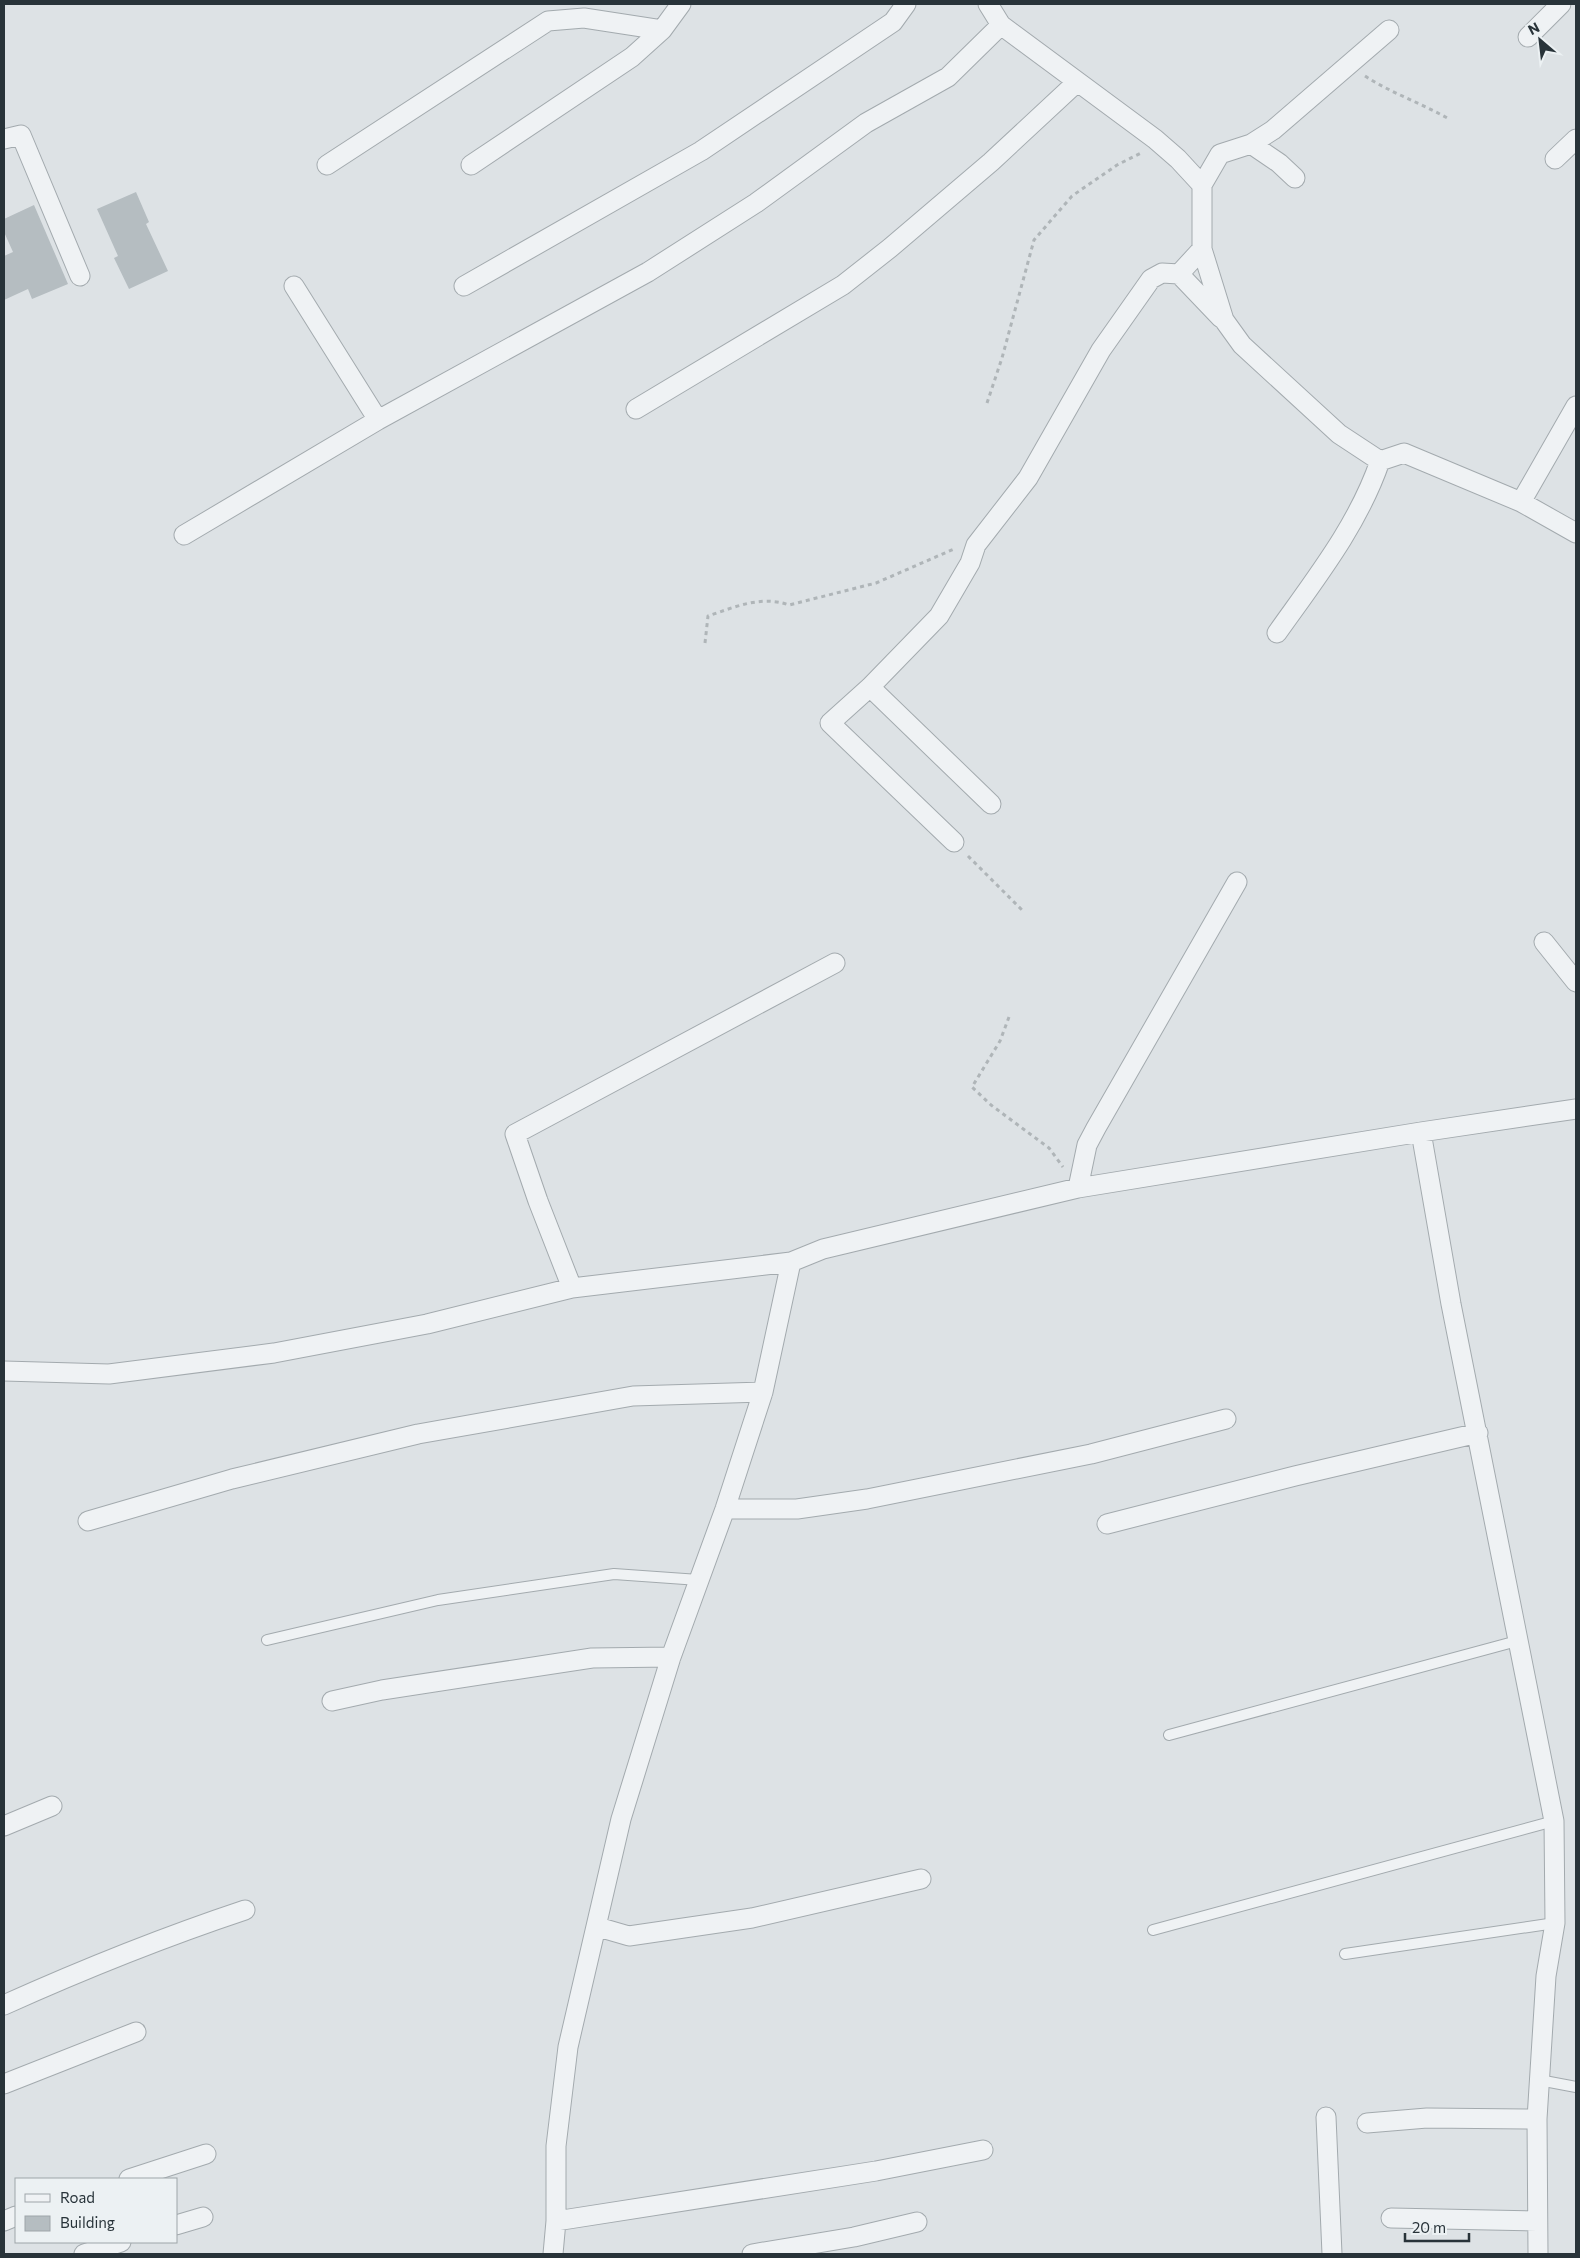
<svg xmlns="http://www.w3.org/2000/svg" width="1580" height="2258" font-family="Commissioner,sans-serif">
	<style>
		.building { fill: #b5bdc1 }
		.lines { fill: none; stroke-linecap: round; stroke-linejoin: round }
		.lane-casing { stroke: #a3aaae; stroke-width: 12 }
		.street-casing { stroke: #a3aaae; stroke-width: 21 }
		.path { stroke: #afb5b8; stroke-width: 3; stroke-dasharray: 4 4; stroke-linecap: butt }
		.lane { stroke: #eff2f4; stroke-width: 10 }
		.street { stroke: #eff2f4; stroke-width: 19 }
	</style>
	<rect width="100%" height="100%" fill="#dde2e5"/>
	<path class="building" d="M136 192 149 222 146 224 168 271 129 289 114 258 118 256 97 209Z
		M34 205 68 284 32 299 28 289 4 300V256L13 252 4 232V219Z"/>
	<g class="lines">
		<defs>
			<path id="lane" d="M267 1640 438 1600 614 1574 699 1580
				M1169 1735 1517 1641
				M1153 1930 1554 1821
				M1345 1954 1555 1923
				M1539 2080 1576 2087"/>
			<path id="street" d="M988 4 1001 25 1155 139 1178 159 1202 185V249L1224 320 1242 345 1339 434 1380 461 1404 453 1521 502 1576 533
				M1528 37 1561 4
				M4 139 21 135 80 276
				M1251 144 1279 163 1295 178
				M1555 159 1576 139
				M327 165 548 21 584 18 662 30
				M471 165 632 57 662 30 681 4
				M1202 185 1220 154 1251 144 1273 130 1389 30
				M1179 274 1221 318
				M294 286 378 420
				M464 286 701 151 893 22 906 4
				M636 409 843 285 890 248 991 162 1076 83
				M1521 502 1576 406
				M184 535 378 420 648 272 756 203 866 123 948 77 1001 25
				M1277 633C1316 578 1358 525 1380 461
				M870 687 991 804
				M954 842 830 723 870 687 939 616 970 563 976 545 1028 478 1101 350 1151 279 1162 273 1179 274 1202 249
				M1544 942 1576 982
				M1421 1132 1451 1304 1554 1821 1555 1923 1546 1976 1537 2119 1538 2254
				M1078 1188 1087 1145 1096 1128 1237 882
				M572 1288 538 1201 515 1134 835 963
				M4 1371 109 1374 274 1353 427 1324 572 1288 791 1262
				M725 1509H797L867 1499 1091 1454 1226 1419
				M88 1521 232 1479 418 1434 633 1396 763 1392
				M1107 1524 1295 1476 1478 1433
				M332 1701 382 1690 592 1658 671 1657
				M4 1826 52 1806
				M598 1927 629 1936 752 1918 921 1879
				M4 2005C84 1969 161 1938 245 1910
				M4 2084 136 2032
				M1326 2117 1332 2254
				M1367 2123 1427 2118 1537 2119
				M129 2179 206 2154
				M1391 2218 1537 2221
				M4 2221 16 2216
				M556 2221 876 2171 983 2150
				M176 2225 203 2217
				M84 2254 121 2242
				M553 2254 556 2221V2146L568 2047 621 1819 671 1657 725 1509 763 1392 791 1262 823 1249 1078 1188 1421 1132 1576 1109
				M752 2254 854 2237 917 2222"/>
		</defs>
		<use href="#lane" class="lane-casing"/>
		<use href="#street" class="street-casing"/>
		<path class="path" d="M1365 76C1391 93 1421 103 1449 119
			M987 403 1002 358 1034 240 1072 196 1117 165 1143 152
			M705 643 708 616C735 607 761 595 789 605L876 583 954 549
			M968 856 1024 912
			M1009 1017 1000 1041 972 1087 991 1105 1049 1148 1063 1167"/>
		<use href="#lane" class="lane"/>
		<use href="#street" class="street"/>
	</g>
	<rect width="1580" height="2258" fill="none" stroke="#283339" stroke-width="10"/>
	<rect x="15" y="2178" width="162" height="65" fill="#ecf1f3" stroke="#9ea5a9"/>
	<rect x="25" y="2194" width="25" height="8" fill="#eff2f4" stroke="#9ea5a9"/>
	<text x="60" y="2203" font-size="15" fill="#283339">Road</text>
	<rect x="25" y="2216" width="25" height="15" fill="#b5bdc1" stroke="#9ea5a9"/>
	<text x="60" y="2228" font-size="15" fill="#283339">Building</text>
	<g transform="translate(1540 40) rotate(332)" stroke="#ecf1f3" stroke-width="4" paint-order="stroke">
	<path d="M0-4L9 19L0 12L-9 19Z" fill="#283339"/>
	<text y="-8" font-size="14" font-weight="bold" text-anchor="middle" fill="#283339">N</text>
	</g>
	<path d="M1405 2233v8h64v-8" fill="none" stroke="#283339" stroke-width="2.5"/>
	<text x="1412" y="2233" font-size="15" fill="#283339" stroke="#ecf1f3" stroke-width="4" paint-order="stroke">20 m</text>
</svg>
